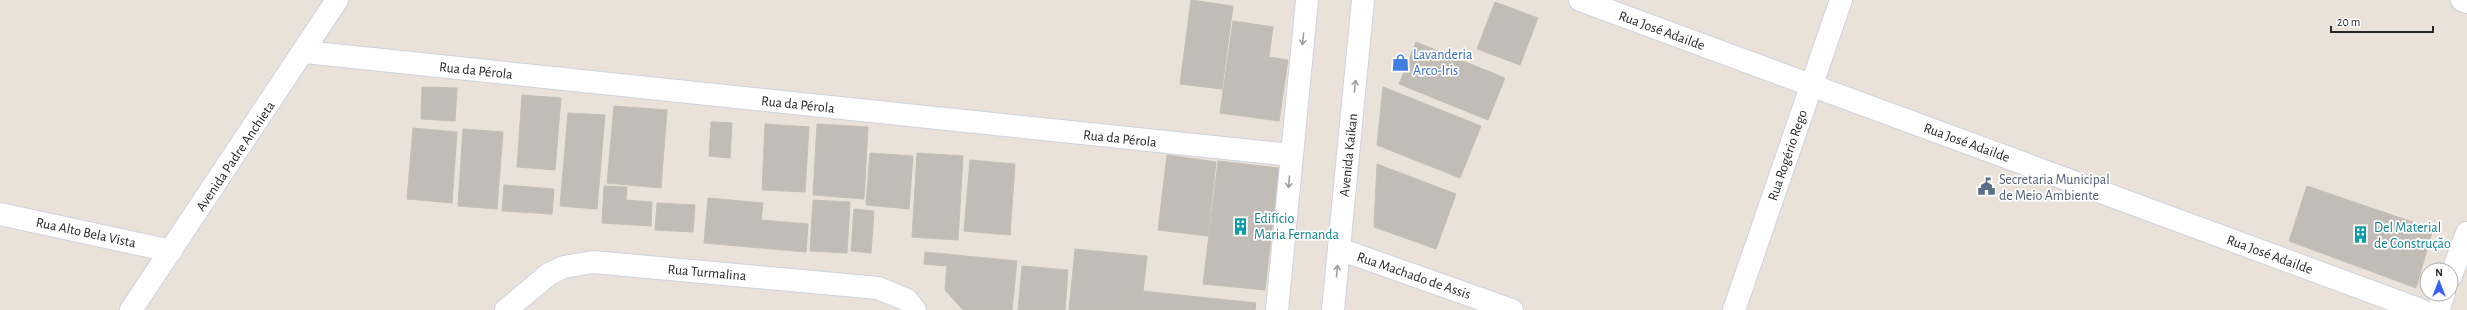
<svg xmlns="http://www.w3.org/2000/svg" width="2467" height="310" font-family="'Alegreya Sans',sans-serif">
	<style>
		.building { fill: #c2bcb6; stroke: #c5beb3 }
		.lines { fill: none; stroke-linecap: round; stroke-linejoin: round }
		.minor-casing { stroke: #ced2e1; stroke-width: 24 }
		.tertiary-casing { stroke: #ced2e1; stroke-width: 24 }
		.minor { stroke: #fff; stroke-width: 22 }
		.tertiary { stroke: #fff; stroke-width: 22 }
		.oneway { stroke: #9e9e9e }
		.labels { text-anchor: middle; stroke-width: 3.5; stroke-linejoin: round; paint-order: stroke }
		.street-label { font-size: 14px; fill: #272727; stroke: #fff }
		.shop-label { font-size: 14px; fill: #366cbe; stroke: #fff; text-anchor: start }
		.service-label { font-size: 14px; fill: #4e5e75; stroke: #fff; text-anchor: start }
		.culture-label { font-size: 14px; fill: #0d838f; stroke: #fff; text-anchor: start }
	</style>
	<rect width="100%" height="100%" fill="#eae2d9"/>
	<path class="building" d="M1191 0 1233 6 1222 89 1180 84Z
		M1495 2 1538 18 1520 65 1477 49Z
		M1233 21 1273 27 1269 57 1288 60 1279 121 1220 113Z
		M1416 42 1505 78 1488 120 1399 84Z
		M422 87 457 88 455 121 421 119Z
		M1383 87 1481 126 1460 178 1377 145Z
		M522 95 561 98 555 170 517 167Z
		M614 106 667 110 661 188 607 183Z
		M568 113 605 115 597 209 560 206Z
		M711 122 732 123 730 158 709 156Z
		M765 124 809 127 805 192 762 190Z
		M817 124 868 127 864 199 813 195Z
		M413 128 457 132 452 203 407 199Z
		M463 129 503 132 497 209 458 206Z
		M870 153 913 156 909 209 866 205Z
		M917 153 963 156 958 240 912 237Z
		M1167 155 1216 162 1208 236 1158 230Z
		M970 160 1015 164 1010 235 964 231Z
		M1218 161 1279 168 1265 290 1203 284Z
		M1377 164 1456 194 1436 249 1374 227Z
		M504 185 554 189 552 214 502 211Z
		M604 186 627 187 626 200 652 202 651 226 602 223Z
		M2307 186 2433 229 2416 288 2289 241Z
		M708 198 763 203 761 220 808 224 806 252 704 243Z
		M813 200 850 202 847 253 810 251Z
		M657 203 695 205 693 232 655 230Z
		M854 209 874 211 871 253 851 251Z
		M1075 249 1147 256 1143 292 1132 290 1130 310H1069Z
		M925 252 1017 261 1012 310H963L945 290 947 266 924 264Z
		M1022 266 1068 270 1065 310H1018Z
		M1132 290 1256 303 1255 310H1130Z"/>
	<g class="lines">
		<defs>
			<path id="minor" d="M1580 0 2421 310
				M2462 0 2467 2
				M305 52 1291 155
				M0 214 171 251
				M1339 249 1512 310
				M2451 276 2467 233
				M506 310 549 274 564 267 593 262 878 288 907 300 915 310
				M1734 310 1841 0
				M2438 310 2444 294"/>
			<path id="tertiary" d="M131 310 337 0
				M1277 310 1307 0
				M1333 310 1363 0"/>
		</defs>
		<use href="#minor" class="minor-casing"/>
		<use href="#tertiary" class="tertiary-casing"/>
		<use href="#minor" class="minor"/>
		<use href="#tertiary" class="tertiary"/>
	</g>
	<defs><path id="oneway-shaft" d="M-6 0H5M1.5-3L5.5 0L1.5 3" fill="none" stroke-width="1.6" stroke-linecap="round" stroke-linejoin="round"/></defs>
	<g class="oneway">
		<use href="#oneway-shaft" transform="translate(1303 39) rotate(96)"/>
		<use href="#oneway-shaft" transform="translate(1355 86) rotate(-84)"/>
		<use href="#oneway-shaft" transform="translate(1289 182) rotate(95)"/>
		<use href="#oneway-shaft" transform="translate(1337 271) rotate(-85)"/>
	</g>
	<defs>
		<symbol id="shop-bare" viewBox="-9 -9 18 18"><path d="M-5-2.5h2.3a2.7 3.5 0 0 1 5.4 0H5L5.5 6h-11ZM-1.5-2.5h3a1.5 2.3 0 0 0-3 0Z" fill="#3f7fe0" stroke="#fff" stroke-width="2.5" paint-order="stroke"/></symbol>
		<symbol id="civic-bare" viewBox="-9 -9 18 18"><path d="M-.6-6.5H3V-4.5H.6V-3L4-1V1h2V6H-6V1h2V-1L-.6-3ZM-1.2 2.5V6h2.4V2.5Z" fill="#5c6f8a" stroke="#fff" stroke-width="2.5" paint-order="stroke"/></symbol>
		<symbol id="building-bare" viewBox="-9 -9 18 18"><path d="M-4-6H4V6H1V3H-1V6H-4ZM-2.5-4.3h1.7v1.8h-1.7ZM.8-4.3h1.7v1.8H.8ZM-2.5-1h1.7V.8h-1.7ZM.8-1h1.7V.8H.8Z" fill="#0f9aa8" stroke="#fff" stroke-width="2.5" paint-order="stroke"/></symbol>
	</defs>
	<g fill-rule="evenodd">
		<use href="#shop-bare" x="1388" y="50" width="25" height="25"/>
		<use href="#civic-bare" x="1974" y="174" width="25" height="25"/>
		<use href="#building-bare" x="1228" y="214" width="25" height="25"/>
		<use href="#building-bare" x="2348" y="222" width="25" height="25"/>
	</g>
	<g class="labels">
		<g class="street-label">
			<text transform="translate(1662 30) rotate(20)" y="5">Rua José Adailde</text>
			<text transform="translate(476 70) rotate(6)" y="5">Rua da Pérola</text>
			<text transform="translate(798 104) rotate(6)" y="5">Rua da Pérola</text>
			<text transform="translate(1120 138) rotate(6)" y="5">Rua da Pérola</text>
			<text transform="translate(1967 142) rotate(20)" y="5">Rua José Adailde</text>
			<text transform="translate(1348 155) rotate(-84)" y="5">Avenida Kaikan</text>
			<text transform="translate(1787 155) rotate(-71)" y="5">Rua Rogério Rego</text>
			<text transform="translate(235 156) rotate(-56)" y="5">Avenida Padre Anchieta</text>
			<text transform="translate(86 232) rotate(12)" y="5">Rua Alto Bela Vista</text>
			<text transform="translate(2270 254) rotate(20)" y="5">Rua José Adailde</text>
			<text transform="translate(707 272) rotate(5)" y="5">Rua Turmalina</text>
			<text transform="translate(1414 275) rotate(19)" y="5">Rua Machado de Assis</text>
		</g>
		<g class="shop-label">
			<text x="1413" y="59">Lavanderia<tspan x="1413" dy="16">Arco-Iris</tspan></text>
		</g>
		<g class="service-label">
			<text x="1999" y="184">Secretaria Municipal<tspan x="1999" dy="16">de Meio Ambiente</tspan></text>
		</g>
		<g class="culture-label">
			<text x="1254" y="223">Edifício<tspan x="1254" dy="16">Maria Fernanda</tspan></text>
			<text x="2374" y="232">Del Material<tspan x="2374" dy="16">de Construção</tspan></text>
		</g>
	</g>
	<g transform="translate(2439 282)"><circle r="19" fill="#ffffff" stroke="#a9a9a9"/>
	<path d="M0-3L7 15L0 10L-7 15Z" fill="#3860f8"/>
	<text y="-6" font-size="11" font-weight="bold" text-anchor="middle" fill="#272727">N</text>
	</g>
	<path d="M2331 26v6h102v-6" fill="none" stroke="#272727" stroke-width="2"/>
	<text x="2337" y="26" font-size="12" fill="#272727" stroke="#ffffff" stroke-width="3" paint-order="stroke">20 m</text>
</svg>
